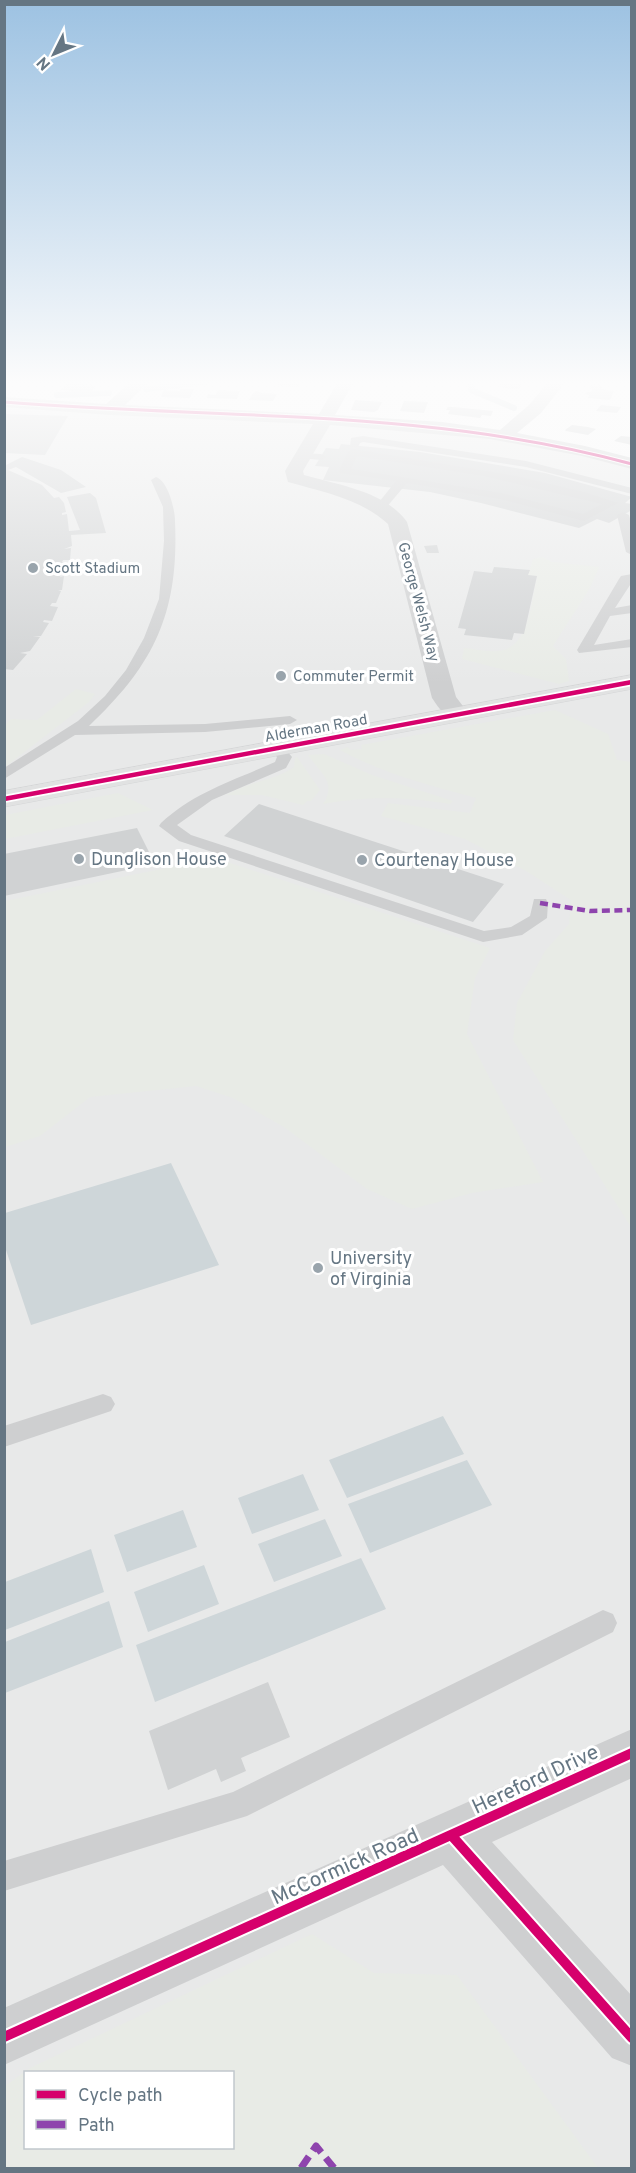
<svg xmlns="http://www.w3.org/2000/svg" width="636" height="2173" font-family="Overpass,sans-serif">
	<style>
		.built { fill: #e8e9e9; fill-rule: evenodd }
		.green { fill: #e8ebe6; fill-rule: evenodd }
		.water { fill: #ced6d9 }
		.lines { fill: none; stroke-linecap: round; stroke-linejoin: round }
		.stream { stroke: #ced6d9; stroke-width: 6 }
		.building { fill: #d0d2d3 }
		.secondary-casing { stroke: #d5d6d7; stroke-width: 1 }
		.lane { fill: #cecfd0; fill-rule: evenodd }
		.street { fill: #cecfd0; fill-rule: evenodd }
		.secondary { fill: #e1e2e2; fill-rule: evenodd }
		.quiet-far1 { stroke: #8e44ad; stroke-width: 4.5; stroke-dasharray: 8 4.5; stroke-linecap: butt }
		.quiet { stroke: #8e44ad; stroke-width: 7; stroke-dasharray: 14 7; stroke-linecap: butt }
		.cycleway-far2-casing { stroke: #fff; stroke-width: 5 }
		.cycleway-far1-casing { stroke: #fff; stroke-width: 8 }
		.cycleway-casing { stroke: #fff; stroke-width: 14 }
		.cycleway-far2 { stroke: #d6006c; stroke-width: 3 }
		.cycleway-far1 { stroke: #d6006c; stroke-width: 4.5 }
		.cycleway { stroke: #d6006c; stroke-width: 10 }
		.poi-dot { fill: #99a4ac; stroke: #fff; stroke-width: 2 }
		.labels { text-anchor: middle; stroke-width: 6; stroke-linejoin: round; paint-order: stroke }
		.far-poi-label { font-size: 15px; fill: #657683; stroke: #fff; text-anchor: start }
		.far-street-label { font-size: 15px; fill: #657683; stroke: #fff }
		.poi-label { font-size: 18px; fill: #657683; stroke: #fff; text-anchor: start }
		.near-street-label { font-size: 21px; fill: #657683; stroke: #fff }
	</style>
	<rect width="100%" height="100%" fill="#f9f9f9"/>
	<path class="built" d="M4 403 438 426 631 463V2168H5ZM26 2072H232V2148H26Z"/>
	<path class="green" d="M542 557 552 562 599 567 590 588 553 646 566 659 569 681 559 684 462 659 464 648C475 649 487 652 498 651 530 648 531 601 537 577L528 575 533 559Z
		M76 689 95 694 89 702 5 767V725L11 719 37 720Z
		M555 710 608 734 617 760 631 762V1227L513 1040 517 1003 545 951 569 924 571 900 526 871 465 839 381 816 388 803 470 813 476 798C429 785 384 774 340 750L348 747 350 750 362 749 361 745Z
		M324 754 372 775 453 801 450 804C402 797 372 796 323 804 337 782 321 774 308 755Z
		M297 757 320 790 311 801H307L303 805 262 795H226C247 782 274 781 294 767L295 758Z
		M118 793 153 810 5 839V815Z
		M215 858 490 948 475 978 467 1034 543 1182 472 1193 412 1209 367 1189 284 1127 233 1098 196 1086 90 1097 40 1136 5 1147V901Z
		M312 1934 374 1973 457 1975 598 2168H5V2086L30 2068ZM26 2072H232V2148H26Z"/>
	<path class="water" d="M171 1163 219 1265 31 1325 5 1247V1213Z
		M443 1416 464 1454 347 1498 329 1460Z
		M467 1460 492 1505 370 1553 348 1504Z
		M303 1474 319 1510 252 1534 238 1498Z
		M183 1510 197 1547 127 1572 114 1535Z
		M325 1519 342 1556 274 1582 258 1544Z
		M91 1549 104 1592 5 1630V1582Z
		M361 1558 386 1609 155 1702 136 1645Z
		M204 1565 219 1604 148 1632 134 1592Z
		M109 1601 123 1647 5 1693V1642Z"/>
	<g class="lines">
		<path class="stream" d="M471 380V390L514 408
			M146 389 220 380
			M57 395 109 393"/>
	</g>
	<path class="building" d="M279 380H301L298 387 276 386Z
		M509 380H526L519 389 498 387 501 383 506 384Z
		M68 383 97 385 90 393 61 390Z
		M591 384 602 385V389L614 391 610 400 588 398 589 395 585 394 587 392H591L592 389H589Z
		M180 389H194L190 398 161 397 164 390 179 391Z
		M218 390H224L240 391 237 399 207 398 208 394 216 395Z
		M257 391 262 393 277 394 273 401 249 400 253 393Z
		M355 400 382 402 378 410 374 412 351 410Z
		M404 401 428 402 424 413 400 411Z
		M601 405 621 407 617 413 596 411Z
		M448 407H453L493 411 491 416 482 415 480 418 448 414 450 410H446Z
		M4 414 68 416 45 455 4 453Z
		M572 425 588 427 596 429 588 435 566 431 565 430Z
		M621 436 632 437V445L614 441Z
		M341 444 420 452 545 473 632 497 625 503 632 504V510L609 523 597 519 579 528 481 503 430 492 323 480 329 467 315 466 326 448 339 449Z
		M22 457 61 470 86 487 61 493 16 467 8 470 42 485 54 498 59 497 64 503 66 512 62 513V515L67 514 69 531 80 530 67 497 90 493 96 498 106 533 71 535 72 546 64 549 71 548 70 560H63L62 562H70L68 574 61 575 60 577 64 576 62 590H58L61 591 56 603H52L50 606 58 607 52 621 44 620 43 622 49 623 41 636 33 637H40L30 651 20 653 27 654 13 670 4 669V466Z
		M437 545 439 553H427L424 546Z
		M494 567 530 570 528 575 537 576 524 634 514 633 512 640 464 635 466 629 458 628 474 571 492 573Z
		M259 804 504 884 473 922 224 836Z
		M137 828 155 864 4 896V854Z
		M268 1682 290 1737 241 1758 246 1771 221 1782 216 1769 168 1790 149 1731Z"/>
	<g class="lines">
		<defs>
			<path id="secondary" d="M632 675V689L4 807V791Z"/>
		</defs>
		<use href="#secondary" class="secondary-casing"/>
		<path class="lane" d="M363 436 526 461 632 488V494L526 467 363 442 360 443 358 447H350L351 438Z
			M353 449 516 476 584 492 618 503 584 521 500 499 407 483 385 509 381 510 375 507 396 481 340 473 339 471 348 452ZM357 456 484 476 602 504 583 514 501 493 351 469Z
			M303 453 321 454 326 457 321 460 299 458V454Z
			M156 477C168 481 175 509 175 521 179 612 155 664 89 726L205 724 290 716 297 720 290 724 205 732 75 735 4 779V768L78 721 105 696 126 670 144 638 159 599 164 541 163 507 151 480Z
			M623 512 629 515 632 526V555L626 552 617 515Z
			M632 574V582L615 608 632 605V613L610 616 594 645 632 639V647L579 653 577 650 619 579 621 576Z
			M277 744 282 745 292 757 286 768 212 800 177 825 191 835 484 931 511 927 530 916 534 899H546L548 903 547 918 522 935 483 942 179 841 159 826 161 823C194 792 235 780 275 762L277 757 270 748Z
			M103 1394 111 1397 115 1404 111 1411 4 1447V1426Z
			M603 1610 613 1614 617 1623 613 1632 247 1816 4 1891V1861L233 1792Z"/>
		<path class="street" d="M133 380H151L125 405 319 414 339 380H355L335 415 442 422 500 430 529 405 550 380H567L541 413 517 433 585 446 632 458V469L582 456 490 439 330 425 303 471 304 475C338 485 385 491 407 522L456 697 469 714 466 719C448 723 441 711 432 698L388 524C361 499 323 492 288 482L285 471 313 424 110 415 4 407V397L106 404Z
			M632 1729V1778L492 1842 632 1996V2066L612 2058 443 1865 4 2065V2008Z"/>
		<use href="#secondary" class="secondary"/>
		<path class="quiet-far1" d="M540 903 590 911 632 910"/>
		<path class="quiet" d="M301 2168 316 2146 334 2168"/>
		<defs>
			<path id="cycleway-far2" d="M4 402C214 419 428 408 632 464"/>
			<path id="cycleway-far1" d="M4 799 632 682"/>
			<path id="cycleway" d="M452 1836 632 2038
				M4 2037 632 1753"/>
		</defs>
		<use href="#cycleway-far2" class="cycleway-far2-casing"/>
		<use href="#cycleway-far1" class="cycleway-far1-casing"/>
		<use href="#cycleway" class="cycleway-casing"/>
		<use href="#cycleway-far2" class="cycleway-far2"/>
		<use href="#cycleway-far1" class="cycleway-far1"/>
		<use href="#cycleway" class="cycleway"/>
	</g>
	<linearGradient id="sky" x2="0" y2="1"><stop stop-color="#9dc2e2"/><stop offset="0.56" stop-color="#fcfcfc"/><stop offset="1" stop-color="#fcfcfc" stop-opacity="0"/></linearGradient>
	<rect width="636" height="684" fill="url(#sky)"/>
	<g class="poi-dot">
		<circle cx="33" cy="568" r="6"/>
		<circle cx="281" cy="676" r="6"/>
		<circle cx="79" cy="859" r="6"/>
		<circle cx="362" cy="860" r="6"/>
		<circle cx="318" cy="1268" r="6"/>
	</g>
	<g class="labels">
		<g class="far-poi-label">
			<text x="45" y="573">Scott Stadium</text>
			<text x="293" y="681">Commuter Permit</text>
		</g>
		<g class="far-street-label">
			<text transform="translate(419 602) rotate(75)" y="5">George Welsh Way</text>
			<text transform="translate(316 728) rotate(-10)" y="5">Alderman Road</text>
		</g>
		<g class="poi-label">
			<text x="91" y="865">Dunglison House</text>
			<text x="374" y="866">Courtenay House</text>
			<text x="330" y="1264">University<tspan x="330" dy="21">of Virginia</tspan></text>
		</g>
		<g class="near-street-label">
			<text transform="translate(535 1779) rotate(-25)" y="7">Hereford Drive</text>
			<text transform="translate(345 1866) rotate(-24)" y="7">McCormick Road</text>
		</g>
	</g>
	<rect width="636" height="2173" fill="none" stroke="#657683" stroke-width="12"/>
	<rect x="24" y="2071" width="210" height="78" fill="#ffffff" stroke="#c1c8cd" stroke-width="1.5"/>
	<rect x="36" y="2090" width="30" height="9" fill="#d6006c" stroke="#c1c8cd" stroke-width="1.5"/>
	<text x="78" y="2101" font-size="18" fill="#657683">Cycle path</text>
	<rect x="36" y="2120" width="30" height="9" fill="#8e44ad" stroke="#c1c8cd" stroke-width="1.5"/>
	<text x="78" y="2131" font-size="18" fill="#657683">Path</text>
	<g transform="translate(54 54) rotate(227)" stroke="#ffffff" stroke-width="4.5" paint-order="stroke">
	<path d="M0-4.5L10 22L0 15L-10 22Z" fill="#657683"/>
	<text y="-9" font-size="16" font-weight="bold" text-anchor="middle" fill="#657683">N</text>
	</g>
</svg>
